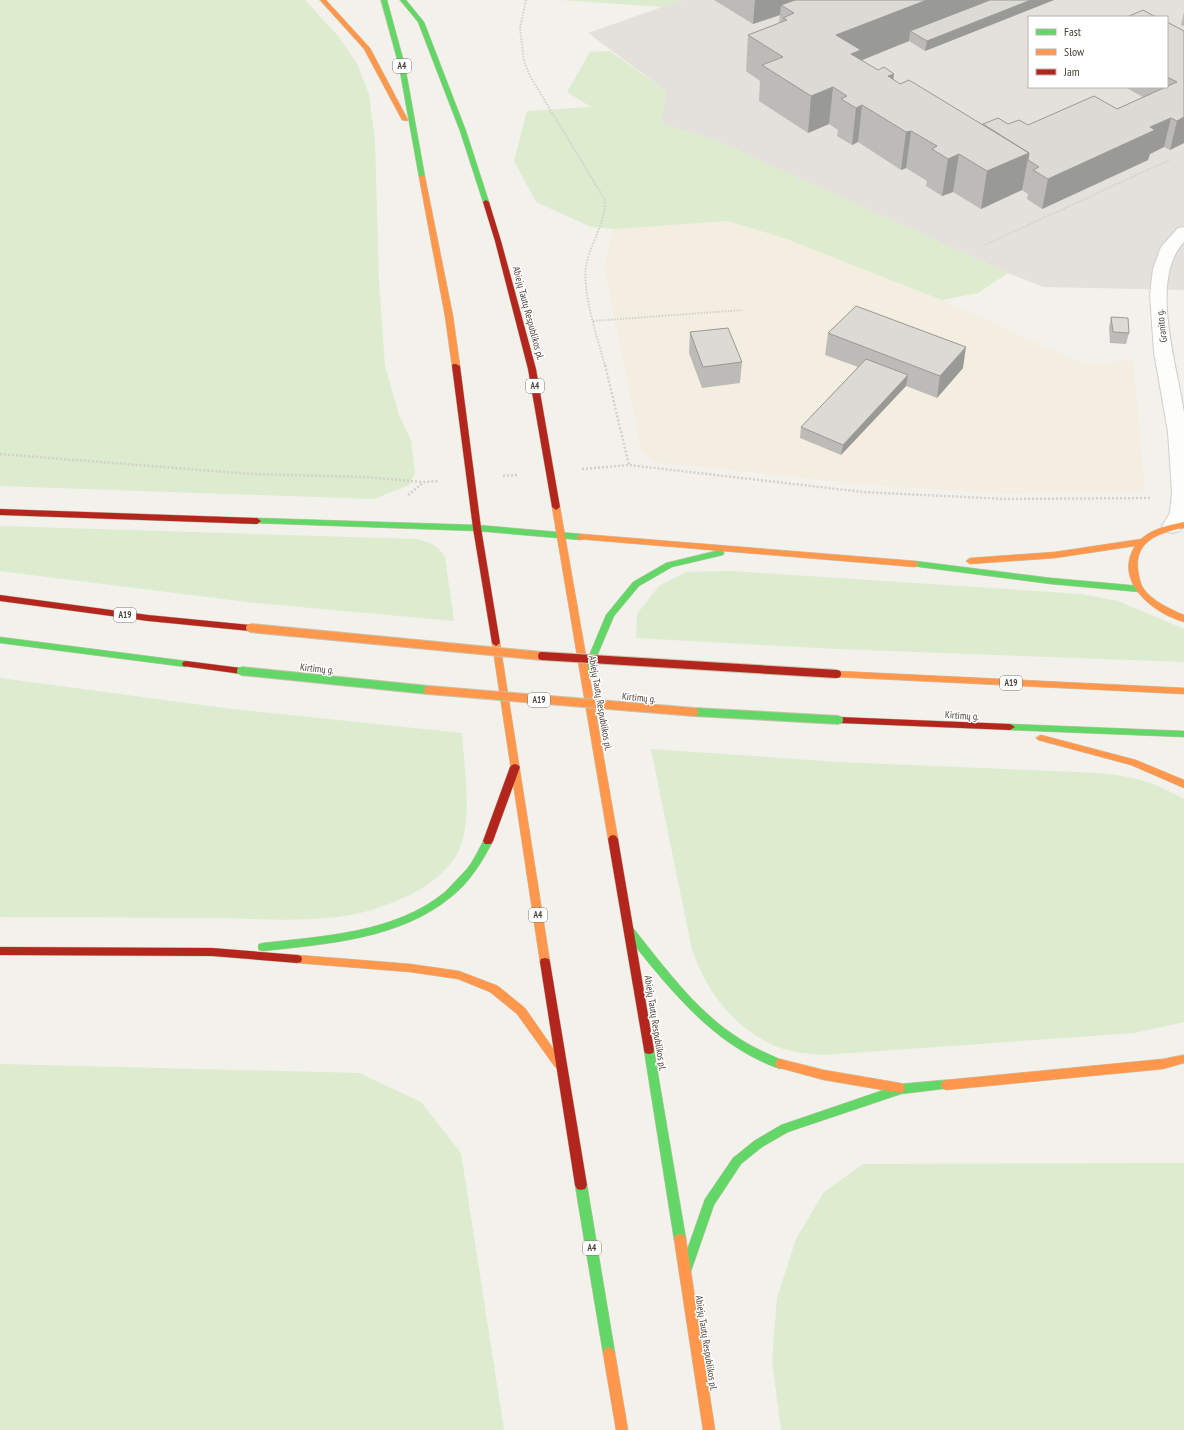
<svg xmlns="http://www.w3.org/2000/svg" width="1184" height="1430" font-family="'PT Sans Narrow',sans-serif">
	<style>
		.commercial { fill: #f4eee0 }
		.industrial { fill: #e4e1dc; fill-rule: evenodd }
		.green { fill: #ddebce }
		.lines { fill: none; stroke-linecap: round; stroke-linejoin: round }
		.street-casing { stroke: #d0cfca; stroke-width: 2 }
		.fast-casing { stroke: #c9c1a9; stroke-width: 1 }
		.slow-casing { stroke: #c9c1a9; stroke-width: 1 }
		.jam-casing { stroke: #c9c1a9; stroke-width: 1 }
		.path-far1 { stroke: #d2d1cb; stroke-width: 2; stroke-dasharray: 1.5 1.5; stroke-linecap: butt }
		.path { stroke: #d2d1cb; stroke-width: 2.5; stroke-dasharray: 2 2; stroke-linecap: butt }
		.street { fill: #fdfdfc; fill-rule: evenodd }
		.fast { fill: #63d668; fill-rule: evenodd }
		.slow { fill: #ff974d; fill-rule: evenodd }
		.jam { fill: #b3261e; fill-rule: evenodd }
		.fast-bridge-casing { stroke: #c9c1a9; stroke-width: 10; stroke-linecap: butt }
		.slow-bridge-casing { stroke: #c9c1a9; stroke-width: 10; stroke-linecap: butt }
		.jam-bridge-casing { stroke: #c9c1a9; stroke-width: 10; stroke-linecap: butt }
		.fast-bridge { stroke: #63d668; stroke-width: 8 }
		.slow-bridge { stroke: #ff974d; stroke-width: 8 }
		.jam-bridge { stroke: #b3261e; stroke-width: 8 }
		.wall { fill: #bcbbb7 }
		.shaded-wall { fill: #999995 }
		.building { fill: #dbdad5; stroke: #999995 }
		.labels { text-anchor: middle; stroke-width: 3; stroke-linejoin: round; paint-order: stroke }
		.shield { fill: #fff; stroke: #7f7b74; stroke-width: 1 }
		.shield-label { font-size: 9px; font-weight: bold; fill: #484338 }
		.street-label { font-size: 10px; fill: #484338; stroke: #fff }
	</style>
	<rect width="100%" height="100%" fill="#f2f1ec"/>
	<path class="commercial" d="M728 221 784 238 942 300 1086 365 1133 359 1145 491 1006 494 858 484 656 462 642 453 604 266 614 229Z"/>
	<path class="industrial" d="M682 0H1184V290L1043 287 1008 273 717 141 661 123 666 91 588 33ZM1029 17H1167V87H1029Z"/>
	<path class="green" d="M0 0H305L339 37 357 64 369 94 375 142 379 282 385 366 399 415 411 440 415 473 409 485 374 499 0 486Z
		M561 0H682L663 7Z
		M610 51 666 91 661 123 717 141 1008 273 978 293 942 300 784 238 728 221 614 229 591 227 536 202 514 161 527 111 591 107 567 92 590 52Z
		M0 526 416 539C429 542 438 545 445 557L454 621 256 603 0 571Z
		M730 571 1081 594 1118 601 1184 629V662L837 649 636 638 637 614 659 586 686 572Z
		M0 678 232 709 462 733C464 767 473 818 459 850 443 885 395 904 360 913 315 923 267 919 221 918 147 918 74 917 0 917Z
		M651 749 839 762 1099 773C1133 776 1154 782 1184 799V1022L1134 1033 822 1055C805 1053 786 1052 771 1044 731 1025 707 991 692 950Z
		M0 1064 359 1073 421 1102 461 1153 504 1430H0Z
		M1184 1163V1430H781L772 1360 777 1298 796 1239 824 1192 863 1164Z"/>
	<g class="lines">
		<defs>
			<path id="street" d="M1184 227V242C1148 280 1178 367 1184 413 1184 425 1184 438 1184 450 1184 474 1184 498 1184 523L1179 531 1172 533 1165 531 1162 526 1170 513 1172 492 1168 432 1154 352 1150 295 1153 269 1161 247 1178 228Z"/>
			<path id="fast" d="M381 0H387L405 66 425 177 422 179 419 177 399 66Z
				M400 0H406L424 22 466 131 489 202 488 203 486 204 483 202 460 131 418 22Z
				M257 518 477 525 581 534 585 537 581 540 477 531 254 523 253 521 254 519Z
				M720 550 723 551 724 553 723 555 672 567 639 586 614 616 589 675 588 677H582L581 675 606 615 633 582 666 563Z
				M915 561 1051 578 1140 586 1144 589 1140 592 1051 584 912 566 911 564Z
				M0 637 186 661 190 664 186 667 0 643Z
				M1010 724 1184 731V737L1010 730 1005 727Z
				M488 837 491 838 493 841C482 862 470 882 451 897 400 939 327 944 263 951L259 950 258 947 259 944 263 943C324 936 395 933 445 892 452 885 459 877 466 870 474 861 479 848 485 838Z
				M630 928 634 929C665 968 697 1012 740 1039 754 1048 768 1054 784 1061L785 1064 784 1067 780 1069C712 1045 670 989 626 935L625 932 626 929Z
				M649 1046 653 1047 654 1050 686 1239 684 1243 680 1244 676 1243 674 1239 644 1050 645 1047Z
				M946 1080 950 1082 951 1085 950 1088 901 1094 788 1132 762 1147 741 1164 714 1205 690 1274 686 1275 682 1274 680 1270 705 1199 733 1158 754 1141 781 1125 901 1084Z
				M581 1180 585 1181 587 1185 615 1353 613 1357 609 1359 605 1357 603 1353 575 1185 577 1181Z"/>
			<path id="slow" d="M320 0H326L370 48 408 120 407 121 402 120 364 49Z
				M422 175 425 177 453 316 460 366 456 368 452 366 445 316 419 177Z
				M556 504 560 507 618 839 616 842H610L608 839 552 507Z
				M1184 522V528C1160 532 1134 541 1138 570 1139 576 1140 583 1143 588 1152 601 1170 609 1184 615V622C1152 613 1113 581 1135 546L1055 558 970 564 966 561 970 558 1055 552 1141 539C1152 529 1169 525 1184 522Z
				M581 534 915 561 919 564 915 567 578 539 577 537Z
				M496 640 500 643 550 962 549 965 545 966 541 965 540 962 492 643Z
				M837 671 1184 688V694L837 677 833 674Z
				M1041 735 1136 760 1184 780V788L1131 765 1038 740 1036 738Z
				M297 955 410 964 459 971 498 986 525 1008 564 1064 563 1067 559 1069 555 1067 517 1014 490 992 458 979 410 972 297 963 293 962 292 959 293 956Z
				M1184 1055V1063L1163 1069 946 1090 942 1088 941 1085 942 1082 946 1080 1163 1059Z
				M780 1059 824 1070 900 1083 904 1085 905 1088 904 1091 900 1093 824 1080 776 1067 775 1064 776 1061Z
				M680 1234 684 1235 686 1239 715 1430H703L674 1239 676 1235Z
				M609 1347 613 1349 615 1353 628 1430H616L603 1353 605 1349Z"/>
			<path id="jam" d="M486 200 489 202 501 241 536 369 560 507 556 510 552 507 528 369 495 241 483 202Z
				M453 364H456L460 366 481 528 500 643 496 646 492 643 473 528 452 366Z
				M0 509 257 518 261 521 257 524 0 515Z
				M0 595 148 615 250 625 254 628 250 631 148 621 0 601Z
				M186 661 241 668 245 671 241 674 183 666 182 664 183 662Z
				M839 717 1010 724 1015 727 1010 730 839 723 834 720Z
				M515 764 518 765 520 767 493 841 491 844H485L483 841 510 767 512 765Z
				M613 835 616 836 618 839 654 1050 653 1053 649 1054 645 1053 644 1050 608 839 610 836Z
				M0 947 212 948 297 955 301 956 302 959 301 962 297 963 212 956 0 955Z
				M545 958 549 959 550 962 587 1185 585 1189 581 1190 577 1189 575 1185 540 962 541 959Z"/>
		</defs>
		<use href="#street" class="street-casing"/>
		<use href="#fast" class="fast-casing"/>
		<use href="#slow" class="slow-casing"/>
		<use href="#jam" class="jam-casing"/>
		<path class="path-far1" d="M526 0 520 28 524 61 530 76 605 200C605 222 593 240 587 261 580 288 598 339 605 366
			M985 245 1169 160
			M593 321 743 310"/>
		<path class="path" d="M605 365 629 465
			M0 454 251 474 365 477 423 482
			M582 469 629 465 863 492 1006 499 1150 498
			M503 476 518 475
			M408 495 424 482 438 481"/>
		<use href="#street" class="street"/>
		<use href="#fast" class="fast"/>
		<use href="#slow" class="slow"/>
		<use href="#jam" class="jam"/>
		<defs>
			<path id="fast-bridge" d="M241 671 428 690
				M694 712 839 720"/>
			<path id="slow-bridge" d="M250 628 542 656
				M428 690 694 712"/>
			<path id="jam-bridge" d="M542 656 837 674"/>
		</defs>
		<use href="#fast-bridge" class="fast-bridge-casing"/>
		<use href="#slow-bridge" class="slow-bridge-casing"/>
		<use href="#jam-bridge" class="jam-bridge-casing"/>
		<use href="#fast-bridge" class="fast-bridge"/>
		<use href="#slow-bridge" class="slow-bridge"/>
		<use href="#jam-bridge" class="jam-bridge"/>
	</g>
	<path class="wall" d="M714 0H1054L925 51 909 41 861 60 900 84 983 124 1028 125 1117 109 1143 97 1125 87H1167V22L1184 31V143L1170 150 1164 147 1150 154 1148 160 1042 209 1027 199 1028 194 1022 190 981 209 953 192 942 196 926 186 927 181 906 168 901 170 858 142 852 145 837 136 838 130 829 124 808 133 759 101 760 81 746 71 748 35 779 23 780 15 753 24Z
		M1184 12V26L1181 25Z
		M1111 317 1129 333 1126 344 1110 343 1109 328Z
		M690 332 742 362 740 383 702 388 689 353Z
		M828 333 963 368 937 398 906 386 841 455 800 438 801 427 858 367 825 355Z"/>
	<path class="shaded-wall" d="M755 0H820L781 5 780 15 753 24Z
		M927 0H1014L910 31 909 41 850 65 836 35Z
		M1031 0H1054L925 51 927 41Z
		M894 74 889 110 888 76Z
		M833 87 829 124 808 133 811 96Z
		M862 105 858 142 852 145 856 108Z
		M1184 117V143L1170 150 1177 121Z
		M1171 118 1164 147 1150 154 1148 160 1042 209 1048 179 1150 127Z
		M911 131 906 168 901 170 906 132Z
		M1029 153 1022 190 981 209 987 171Z
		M959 154 953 192 942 196 948 159Z
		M966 347 963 368 937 398 940 376Z
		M908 375 906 386 841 455 843 445Z"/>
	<path class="building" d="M795 0H927L836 35 861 50 851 54 878 70 884 67 894 74 888 76 900 84 909 80 1029 153 987 171 959 154 948 159 932 149 937 146 911 131 906 132 862 105 856 108 841 99 847 96 833 87 811 96 762 65 783 57 748 35 787 20 783 18 794 13 781 5Z
		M990 0H1031L927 41 910 31Z
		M1143 10 1156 17H1127Z
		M1167 22 1184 31V117L1177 121 1171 118 1150 127 1155 130 1048 179 1033 170 1039 167 1028 160 1029 153 983 124 998 118 1008 124 1019 120 1028 125 1094 96 1117 109 1177 82 1167 77Z
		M856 306 966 347 940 376 828 333Z
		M1111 317 1128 318 1129 333 1113 332Z
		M728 328 742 362 703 367 690 332Z
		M866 359 908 375 843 445 801 427Z"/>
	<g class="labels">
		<g class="shield">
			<rect x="393" y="59" width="18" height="14" rx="3"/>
			<rect x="526" y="379" width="18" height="14" rx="3"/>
			<rect x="114" y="608" width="22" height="14" rx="3"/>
			<rect x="1000" y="676" width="22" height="14" rx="3"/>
			<rect x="528" y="693" width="22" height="14" rx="3"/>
			<rect x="529" y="908" width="18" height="14" rx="3"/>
			<rect x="583" y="1241" width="18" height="14" rx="3"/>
		</g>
		<g class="shield-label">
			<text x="402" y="69">A4</text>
			<text x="535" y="389">A4</text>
			<text x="125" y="618">A19</text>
			<text x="1011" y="686">A19</text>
			<text x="539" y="703">A19</text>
			<text x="538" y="918">A4</text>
			<text x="592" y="1251">A4</text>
		</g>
		<g class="street-label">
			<text transform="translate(529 313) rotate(75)" y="4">Abiejų Tautų Respublikos pl.</text>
			<text transform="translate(1161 326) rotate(-97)" y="4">Granito g.</text>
			<text transform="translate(317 668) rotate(6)" y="4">Kirtimų g.</text>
			<text transform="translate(639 697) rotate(5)" y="4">Kirtimų g.</text>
			<text transform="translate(601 703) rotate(80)" y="4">Abiejų Tautų Respublikos pl.</text>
			<text transform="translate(962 715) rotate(3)" y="4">Kirtimų g.</text>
			<text transform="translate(656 1023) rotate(81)" y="4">Abiejų Tautų Respublikos pl.</text>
			<text transform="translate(707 1343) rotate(81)" y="4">Abiejų Tautų Respublikos pl.</text>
		</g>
	</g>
	<rect x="1028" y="16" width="140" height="72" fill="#ffffff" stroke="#b6b4af"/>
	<rect x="1036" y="29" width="20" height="6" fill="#63d668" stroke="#b6b4af"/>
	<text x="1064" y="36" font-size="12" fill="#484338">Fast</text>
	<rect x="1036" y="49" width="20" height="6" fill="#ff974d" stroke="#b6b4af"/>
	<text x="1064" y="56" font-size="12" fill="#484338">Slow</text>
	<rect x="1036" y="69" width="20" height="6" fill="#b3261e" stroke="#b6b4af"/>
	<text x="1064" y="76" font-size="12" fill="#484338">Jam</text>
</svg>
